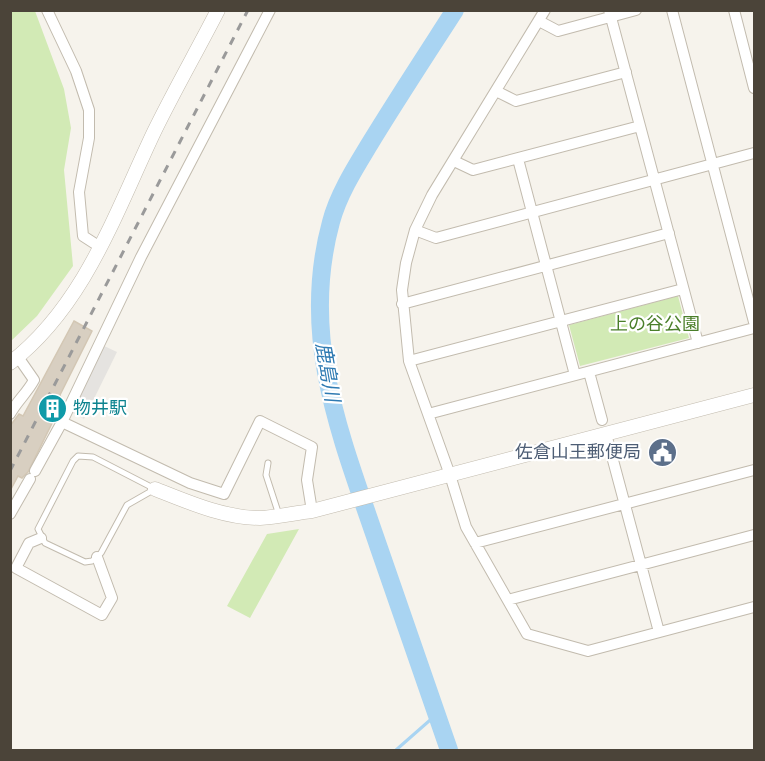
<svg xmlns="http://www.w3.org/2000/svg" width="765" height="761" font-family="'Golos Text','Noto Sans JP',sans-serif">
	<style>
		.green { fill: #d2eab5 }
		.parking { fill: #e5e3e0 }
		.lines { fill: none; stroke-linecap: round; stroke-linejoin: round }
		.stream { stroke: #a9d4f2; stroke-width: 3 }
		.river { stroke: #a9d4f2; stroke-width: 18 }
		.building { fill: #d8cfc1; stroke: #d3c7b4; stroke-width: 1.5 }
		.service-casing { stroke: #c2bbae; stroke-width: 7 }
		.minor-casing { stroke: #c2bbae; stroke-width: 12 }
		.tertiary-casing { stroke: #c2bbae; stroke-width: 15 }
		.service { stroke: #fff; stroke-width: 5 }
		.minor { stroke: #fff; stroke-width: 10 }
		.tertiary { stroke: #fff; stroke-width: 14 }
		.rail { stroke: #9a9a9a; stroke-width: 3; stroke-dasharray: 8 8; stroke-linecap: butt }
		.labels { text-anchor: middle; stroke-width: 4.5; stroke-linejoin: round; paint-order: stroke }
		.park-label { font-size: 18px; fill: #4a7f2a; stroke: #fff }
		.culture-label { font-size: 18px; fill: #0d838f; stroke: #fff; text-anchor: start }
		.service-label { font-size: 18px; fill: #4e5e75; stroke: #fff; text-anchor: end }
		.water-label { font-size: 20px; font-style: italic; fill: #2e7ab2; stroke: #fff }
	</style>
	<rect width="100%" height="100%" fill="#f6f3ec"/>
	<path class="green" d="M11 10 35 11 64 89 71 128 64 170 73 266 37 316 11 341Z
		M678 296 689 338 580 366 569 325Z
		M299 529 250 618 227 606 267 534Z"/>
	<path class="parking" d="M102 345 117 352 84 419 71 412Z"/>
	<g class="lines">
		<path class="stream" d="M396 750 437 714"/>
		<path class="river" d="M449 750C426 683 403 616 379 548 342 439 299 339 331 222 338 195 355 168 369 145 397 99 426 55 455 10"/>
	</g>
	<path class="building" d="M74 321 92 331 60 395 62 403 28 472 22 478 18 476 10 491V426L19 414 23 416Z"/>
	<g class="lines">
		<defs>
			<path id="service" d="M78 456 93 457 155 489 127 505 101 553 92 561 85 562 45 543 38 529 73 461Z
				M268 463 266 475 279 515"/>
			<path id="minor" d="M47 10 76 71 89 110V138L79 192 83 236 100 247
				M545 10 432 195 415 230 406 263 402 290 409 361 450 475 466 527 527 634 588 651 754 607
				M609 10 698 343
				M672 10 754 322
				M734 10 754 88
				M539 21 558 31 636 10
				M496 91 516 101 626 72
				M518 159 575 375
				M454 161 473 170 640 126
				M415 230 436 238 754 153
				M402 304 669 233
				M409 361 683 289
				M589 372 602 420
				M10 414C17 401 27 393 34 380L18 357
				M428 414 754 328
				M62 422 190 483 224 494 260 421 312 447 307 480 312 511
				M606 434 659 632
				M35 471 62 422 141 257 270 10
				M10 514 30 479
				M41 538 29 543 16 568 102 615 112 598 97 557
				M475 543 754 470
				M508 600 754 535"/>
			<path id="tertiary" d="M10 363C84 306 115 214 154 132 174 91 197 51 218 10
				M155 489C188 502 224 518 260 518 277 517 295 513 312 511L754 395"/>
		</defs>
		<use href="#service" class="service-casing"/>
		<use href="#minor" class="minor-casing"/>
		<use href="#tertiary" class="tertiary-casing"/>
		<use href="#service" class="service"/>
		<use href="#minor" class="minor"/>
		<use href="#tertiary" class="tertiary"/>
		<path class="rail" d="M10 471 248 10"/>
	</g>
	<defs>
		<symbol id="building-disc" viewBox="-11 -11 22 22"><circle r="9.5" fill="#0f9aa8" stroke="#fff"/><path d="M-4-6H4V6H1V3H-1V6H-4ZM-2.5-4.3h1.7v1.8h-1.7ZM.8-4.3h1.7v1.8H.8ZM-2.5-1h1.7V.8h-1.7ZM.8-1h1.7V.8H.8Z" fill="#fff"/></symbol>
		<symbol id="civic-disc" viewBox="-11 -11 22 22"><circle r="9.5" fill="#5c6f8a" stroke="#fff"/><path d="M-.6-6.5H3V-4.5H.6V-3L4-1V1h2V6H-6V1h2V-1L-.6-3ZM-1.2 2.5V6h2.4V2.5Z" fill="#fff"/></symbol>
	</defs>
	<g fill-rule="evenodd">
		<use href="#building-disc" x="36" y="392" width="33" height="33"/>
		<use href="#civic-disc" x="646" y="436" width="33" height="33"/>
	</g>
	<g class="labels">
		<g class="park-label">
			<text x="655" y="330">上の谷公園</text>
		</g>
		<g class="culture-label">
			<text x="73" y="414">物井駅</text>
		</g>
		<g class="service-label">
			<text x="641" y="458">佐倉山王郵便局</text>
		</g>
		<g class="water-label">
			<text transform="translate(328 372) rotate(80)" y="7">鹿島川</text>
		</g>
	</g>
	<rect width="765" height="761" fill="none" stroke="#4b4439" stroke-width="24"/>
</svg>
